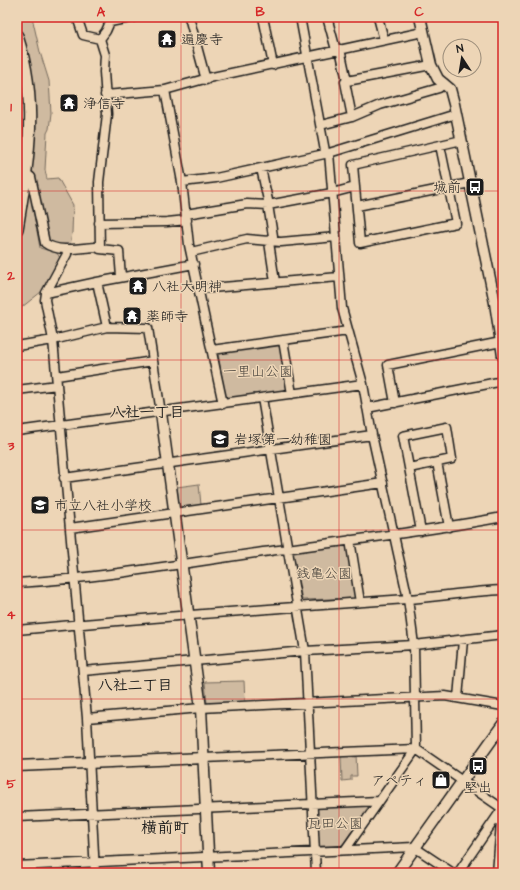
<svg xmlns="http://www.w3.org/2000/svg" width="520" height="890" font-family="'Architects Daughter','Klee One',sans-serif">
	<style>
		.green { fill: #cfbaa0; stroke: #766b5e }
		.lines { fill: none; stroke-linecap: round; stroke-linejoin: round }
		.minor-casing { stroke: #1c1c1c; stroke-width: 11 }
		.tertiary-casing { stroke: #1c1c1c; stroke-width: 13 }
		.secondary-casing { stroke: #1c1c1c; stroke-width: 14 }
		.minor { stroke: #edd5b6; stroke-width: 8 }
		.tertiary { stroke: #edd5b6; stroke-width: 10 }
		.secondary { stroke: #edd5b6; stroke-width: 11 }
		.grid { fill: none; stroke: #d62828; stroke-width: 1; stroke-opacity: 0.55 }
		.labels { text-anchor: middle; stroke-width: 3; stroke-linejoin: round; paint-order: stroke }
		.poi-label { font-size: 14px; fill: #1c1c1c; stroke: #edd5b6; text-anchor: start }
		.park-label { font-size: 14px; fill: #49443d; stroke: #edd5b6 }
		.neighbourhood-label { font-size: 15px; font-weight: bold; fill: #1c1c1c; stroke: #edd5b6 }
		.quarter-label { font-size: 16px; font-weight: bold; fill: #1c1c1c; stroke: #edd5b6 }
		.neatline { fill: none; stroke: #d62828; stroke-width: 1.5 }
		.grid-label { font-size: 13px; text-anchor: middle; font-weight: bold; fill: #d62828 }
	</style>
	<rect width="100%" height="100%" fill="#edd5b6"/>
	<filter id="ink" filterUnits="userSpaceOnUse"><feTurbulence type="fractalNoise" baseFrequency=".025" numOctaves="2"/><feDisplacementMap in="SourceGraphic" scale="8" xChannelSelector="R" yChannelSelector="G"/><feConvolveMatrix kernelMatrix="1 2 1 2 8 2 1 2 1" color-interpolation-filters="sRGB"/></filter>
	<g filter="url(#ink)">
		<path class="green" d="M17 17H32L40 52 49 81 51 113 49 129 47 133 45 170 47 179 58 178 73 205 72 233 70 246 49 242 47 237 31 167 25 51 17 27Z
			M29 186 40 248 57 253 60 258 46 288 17 311V245Z
			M280 344 289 387 287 390 228 399 225 396 218 353Z
			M199 484 201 505 182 507 179 505 177 487Z
			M349 543 357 598 302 600 293 553 295 551Z
			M244 681 245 702 209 704 207 703 205 682Z
			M356 754 357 776H351V780L342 781 341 755Z
			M366 804 368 807 343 844 340 846H319L317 808Z"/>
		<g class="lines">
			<defs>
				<path id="minor" d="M77 17 83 35 100 39 105 55 104 72 107 114 99 182 100 249
					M189 17 206 80
					M263 17 273 65
					M300 17 325 151 329 153 342 308 363 384 372 435 408 599 414 645 416 749 345 850
					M327 17 336 50
					M378 17 384 40
					M100 39 106 31 110 22 135 17
					M340 49 347 81 345 82 352 117
					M347 81 431 65
					M165 90 182 182 189 245 223 404
					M105 95 165 90 208 78 423 32
					M321 125 352 117 380 105 439 88 444 83
					M440 145 456 223 360 243 353 165 462 140
					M261 168 269 205
					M26 173 31 177 45 243C58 253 81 248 96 247L100 249 119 251 121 277
					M182 182 216 178 329 153 456 114
					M268 205 273 236 269 242 275 282
					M357 206 470 183
					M186 214 247 204 268 205 332 193 355 187
					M99 223 167 222 187 220
					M66 249 67 254 46 293 45 300 53 340 87 718 95 873
					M191 252 247 239 281 242 336 237
					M97 282 107 327
					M199 289 339 277
					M46 293 97 282 194 264
					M283 340 292 394
					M17 346 53 340 107 327 148 328 161 413
					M212 350 348 331
					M57 376 153 361
					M17 390 57 385
					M262 398 305 651 316 873
					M395 403 388 365 501 342
					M367 408 503 381
					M17 431 363 384
					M437 462 449 527
					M409 468 452 459 447 427 403 436 421 531
					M64 478 372 435
					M70 528 383 483
					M350 540 360 602
					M17 583C100 578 181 564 263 552 343 541 424 532 503 517
					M17 630C147 618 276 608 407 599 439 597 471 591 503 590
					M83 671 305 651 414 645 503 635
					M458 698 463 640
					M87 718 201 708 445 696 503 706
					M204 758 416 749 503 809
					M17 817 379 801
					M17 866 414 847 453 873
					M458 873 502 809
					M497 873 502 810"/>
				<path id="tertiary" d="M420 17 431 65 438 79 450 89 454 104 495 303 503 356
					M161 413 201 708 209 873
					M17 766 204 758
					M397 873 503 724"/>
				<path id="secondary" d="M17 36C39 103 28 161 17 229"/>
			</defs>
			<use href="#minor" class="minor-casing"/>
			<use href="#tertiary" class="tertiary-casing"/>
			<use href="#secondary" class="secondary-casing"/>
			<use href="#minor" class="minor"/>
			<use href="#tertiary" class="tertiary"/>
			<use href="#secondary" class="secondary"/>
		</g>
	</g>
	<path class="grid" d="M181 17V873M339 17V873M17 191H503M17 360H503M17 530H503M17 699H503"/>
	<defs>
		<symbol id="temple-square" viewBox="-11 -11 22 22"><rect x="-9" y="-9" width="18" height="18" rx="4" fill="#1c1c1c" stroke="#edd5b6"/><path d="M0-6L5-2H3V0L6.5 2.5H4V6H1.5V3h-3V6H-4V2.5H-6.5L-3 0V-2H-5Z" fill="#fff"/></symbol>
		<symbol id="bus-square" viewBox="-11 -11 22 22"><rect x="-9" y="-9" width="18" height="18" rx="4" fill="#1c1c1c" stroke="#edd5b6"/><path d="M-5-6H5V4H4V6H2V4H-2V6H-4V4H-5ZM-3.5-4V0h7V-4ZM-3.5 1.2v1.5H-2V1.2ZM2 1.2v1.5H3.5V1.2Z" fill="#fff"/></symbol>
		<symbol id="school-square" viewBox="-11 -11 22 22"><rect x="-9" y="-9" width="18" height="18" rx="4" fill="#1c1c1c" stroke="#edd5b6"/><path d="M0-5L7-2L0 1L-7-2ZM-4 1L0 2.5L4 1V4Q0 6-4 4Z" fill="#fff"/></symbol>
		<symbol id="shop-square" viewBox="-11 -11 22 22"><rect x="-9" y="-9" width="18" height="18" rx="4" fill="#1c1c1c" stroke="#edd5b6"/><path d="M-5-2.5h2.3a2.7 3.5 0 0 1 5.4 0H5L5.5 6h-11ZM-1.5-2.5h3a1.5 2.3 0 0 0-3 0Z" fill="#fff"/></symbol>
	</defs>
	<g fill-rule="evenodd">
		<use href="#temple-square" x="156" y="28" width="22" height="22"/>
		<use href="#temple-square" x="58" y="92" width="22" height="22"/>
		<use href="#bus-square" x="464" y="176" width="22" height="22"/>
		<use href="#temple-square" x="127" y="275" width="22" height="22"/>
		<use href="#temple-square" x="121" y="305" width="22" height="22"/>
		<use href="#school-square" x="209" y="428" width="22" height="22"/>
		<use href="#school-square" x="29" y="494" width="22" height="22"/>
		<use href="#bus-square" x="467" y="755" width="22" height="22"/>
		<use href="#shop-square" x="430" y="769" width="22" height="22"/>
	</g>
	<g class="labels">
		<g class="poi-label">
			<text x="181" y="44">遍慶寺</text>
			<text x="83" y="108">浄信寺</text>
			<text x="461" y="192" text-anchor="end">城前</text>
			<text x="152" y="291">八社大明神</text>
			<text x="146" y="321">薬師寺</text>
			<text x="234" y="444">岩塚第一幼稚園</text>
			<text x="54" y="510">市立八社小学校</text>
			<text x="427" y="785" text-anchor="end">アペティ</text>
			<text x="478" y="792" text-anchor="middle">堅出</text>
		</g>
		<g class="park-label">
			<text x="258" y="376">一里山公園</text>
			<text x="324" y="578">銭亀公園</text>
			<text x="335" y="828">瓦田公園</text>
		</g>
		<g class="neighbourhood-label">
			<text x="147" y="417">八社一丁目</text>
			<text x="135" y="690">八社二丁目</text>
		</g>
		<g class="quarter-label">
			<text x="165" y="833">横前町</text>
		</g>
	</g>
	<rect width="520" height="890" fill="none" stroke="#edd5b6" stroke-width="44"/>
	<g transform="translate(462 58) rotate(348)"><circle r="19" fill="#edd5b6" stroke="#998b78"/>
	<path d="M0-3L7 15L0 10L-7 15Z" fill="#1c1c1c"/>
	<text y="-6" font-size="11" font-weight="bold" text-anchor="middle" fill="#1c1c1c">N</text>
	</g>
	<rect x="22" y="22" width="476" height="846" class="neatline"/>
	<g class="grid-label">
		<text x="101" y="16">A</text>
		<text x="260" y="16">B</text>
		<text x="419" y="16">C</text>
		<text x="11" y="111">1</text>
		<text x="11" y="280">2</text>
		<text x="11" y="450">3</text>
		<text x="11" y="619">4</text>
		<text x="11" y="788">5</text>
	</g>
</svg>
